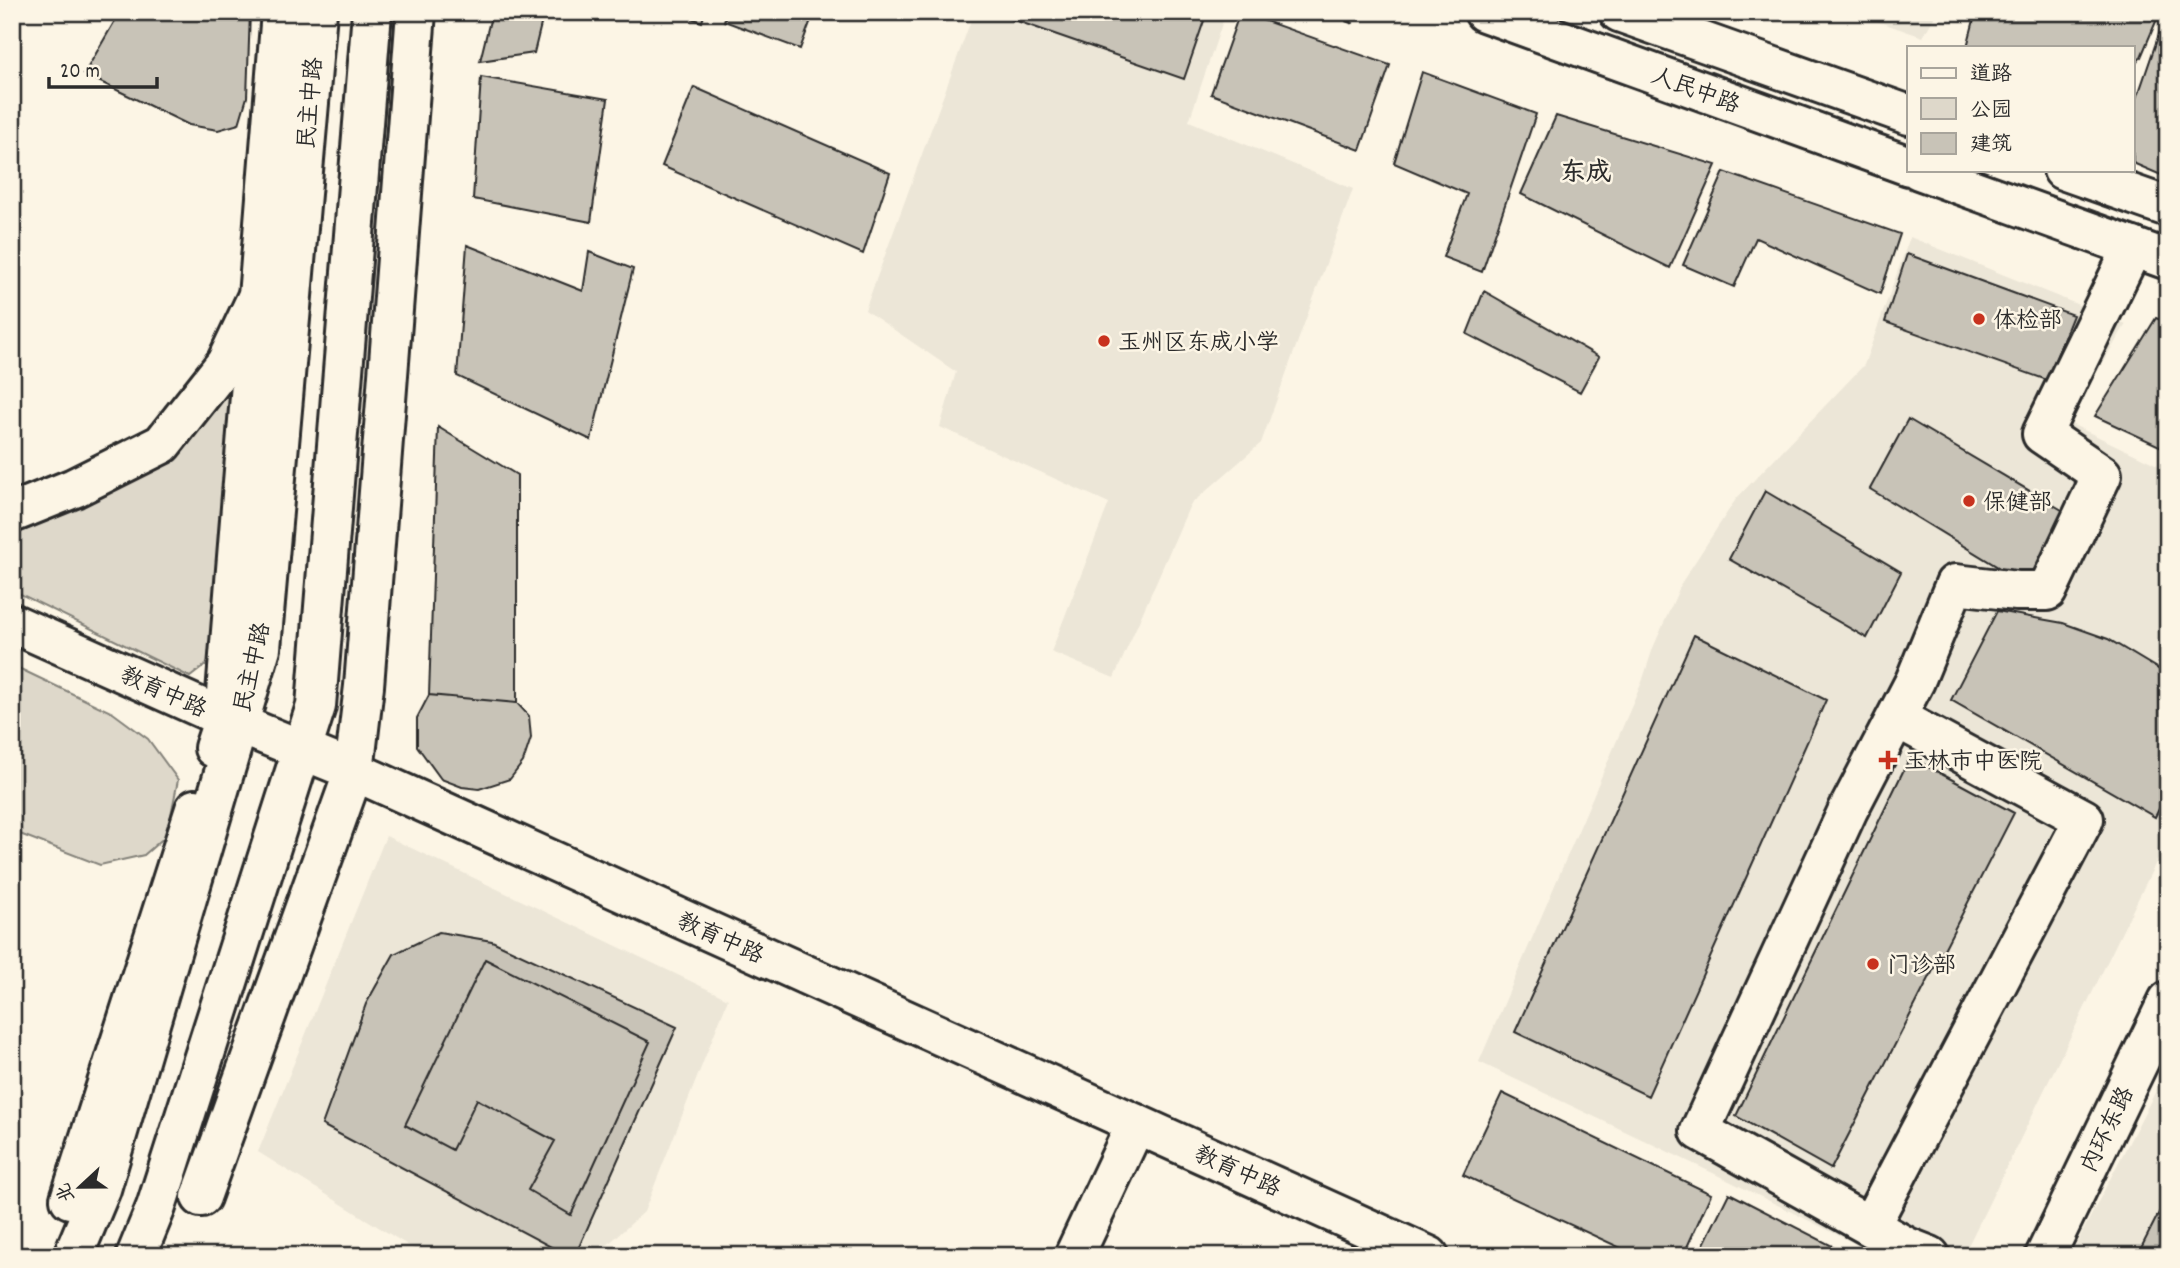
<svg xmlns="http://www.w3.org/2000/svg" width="2180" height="1268" font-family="Dekko,'LXGW WenKai TC',sans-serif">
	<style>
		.built { fill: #ece6d7 }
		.green { fill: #ded8ca; stroke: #84827a; stroke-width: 2 }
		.building { fill: #c8c3b7; stroke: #2b2b2b; stroke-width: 2 }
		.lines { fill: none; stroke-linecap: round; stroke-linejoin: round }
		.minor-casing { stroke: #2b2b2b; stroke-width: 44 }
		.major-casing { stroke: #2b2b2b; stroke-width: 44 }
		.path { stroke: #2b2b2b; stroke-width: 4.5; stroke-dasharray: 7 5; stroke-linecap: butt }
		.minor { stroke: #fcf5e5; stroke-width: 38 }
		.major { stroke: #fcf5e5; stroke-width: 38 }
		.poi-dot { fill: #c8321e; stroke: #fcf5e5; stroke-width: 2.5 }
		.labels { text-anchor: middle; stroke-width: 5; stroke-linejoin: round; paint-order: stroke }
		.street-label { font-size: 23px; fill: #2b2b2b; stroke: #fcf5e5 }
		.poi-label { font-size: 23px; fill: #2b2b2b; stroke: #fcf5e5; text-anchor: start }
		.quarter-label { font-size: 26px; font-weight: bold; fill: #2b2b2b; stroke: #fcf5e5 }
	</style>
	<rect width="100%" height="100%" fill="#fcf5e5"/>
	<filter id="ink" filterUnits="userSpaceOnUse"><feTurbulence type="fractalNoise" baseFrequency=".0143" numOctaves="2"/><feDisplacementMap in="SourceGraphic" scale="14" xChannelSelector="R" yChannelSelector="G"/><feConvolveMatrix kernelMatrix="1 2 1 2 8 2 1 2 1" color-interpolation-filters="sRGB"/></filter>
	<g filter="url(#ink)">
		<path class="built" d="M974 12H1226L1189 121 1353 189 1261 443 1190 505 1114 678 1051 652 1109 503 940 427 956 372 865 310Z
			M1850 12H1937L1923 37Z
			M1910 237 2126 324 2067 422 2168 470V838L1963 1256H1880L1715 1174 1479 1062 1642 682 1653 648 1682 582 1736 499 1864 365Z
			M386 836 728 999 644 1212 595 1256H425L258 1152Z
			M2168 1069V1256H2070L2162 1079Z"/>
		<path class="green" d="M242 372 212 660 190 677 12 590V526Z
			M12 665 113 713 148 739 178 780 167 835 144 855 100 865 12 831Z"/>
		<path class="building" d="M120 12H250L247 97 239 124 218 130 189 125 84 74Z
			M492 12H544L534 53 480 61Z
			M674 12H705L702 22Z
			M727 12H814L800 49 724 21Z
			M991 12H1207L1184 79Z
			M1240 12 1390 65 1360 150 1211 94Z
			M1976 12H2160L2141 57 2133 67V47H1967Z
			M2160 31 2168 33V178L2133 163V110Z
			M1422 72 1536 114 1482 272 1443 257 1467 194 1394 163Z
			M481 77 608 99 591 222 473 199Z
			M694 87 890 173 863 254 662 166Z
			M1556 116 1716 165 1670 268 1521 194Z
			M1724 172 1900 234 1880 294 1756 238 1734 287 1683 265Z
			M467 245 583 291 589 252 633 269 591 440 457 376Z
			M1907 254 2073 315 2047 380 1885 322Z
			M1484 291 1599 357 1580 392 1467 334Z
			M2156 318 2168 323V450L2095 416Z
			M1908 419 2067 513 2026 584 1870 489Z
			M438 427 517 475V703L429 695Z
			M1765 491 1901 572 1867 638 1729 559Z
			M1997 611 2063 623 2108 639 2168 675V791L2155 817 1951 700Z
			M1694 635 1826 700 1648 1096 1515 1032Z
			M429 695 517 703 529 716 531 738 523 762 510 779 479 789 462 787 441 779 417 746V718Z
			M1910 757 2014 813 1831 1169 1736 1116Z
			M439 932 492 941 677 1027 575 1256H568L322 1125 366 1004 394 954Z
			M485 959 650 1042 571 1215 528 1190 555 1141 477 1099 452 1150 405 1125Z
			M1502 1093 1711 1194 1683 1256H1638L1463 1175Z
			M1729 1193 1846 1253 1845 1256H1698Z
			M2168 1195V1256H2137Z"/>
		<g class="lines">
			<defs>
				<path id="minor" d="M214 748 224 718 281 12
					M201 1197 354 771 364 686 416 12
					M70 1199 195 809
					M1870 1226 2084 819 1897 718
					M1074 1256 1136 1124
					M1930 1256 1907 1247 1700 1131 1848 810 1915 681 1955 584 2017 591H2047L2102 475 2042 434 2133 247"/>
				<path id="major" d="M1484 12 1909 166
					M1619 12 1909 115
					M1919 170 2168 260
					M2063 170 2168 207
					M12 513 74 488 162 444 226 363 288 232
					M12 623 224 718 354 771 1429 1256
					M73 1256 101 1189 261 648 317 12
					M136 1256 156 1207 316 706 372 12
					M2045 1256 2168 1001"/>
			</defs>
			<use href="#minor" class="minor-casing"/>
			<use href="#major" class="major-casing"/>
			<path class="path" d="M1323 12 1352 22 1355 12"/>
			<use href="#minor" class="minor"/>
			<use href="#major" class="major"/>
		</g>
	</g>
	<g class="poi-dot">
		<circle cx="1979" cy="319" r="7"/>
		<circle cx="1104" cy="341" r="7"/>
		<circle cx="1969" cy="501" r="7"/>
		<path d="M1884.5 749.5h7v7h7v7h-7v7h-7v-7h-7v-7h7z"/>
		<circle cx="1873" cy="964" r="7"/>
	</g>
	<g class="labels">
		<g class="street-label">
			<text transform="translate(1696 89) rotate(20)" y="8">人民中路</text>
			<text transform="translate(309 103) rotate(-85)" y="8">民主中路</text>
			<text transform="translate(251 667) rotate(-77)" y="8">民主中路</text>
			<text transform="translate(164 691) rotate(24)" y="8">教育中路</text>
			<text transform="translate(721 937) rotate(24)" y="8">教育中路</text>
			<text transform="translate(2106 1129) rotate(-64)" y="8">内环东路</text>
			<text transform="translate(1238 1170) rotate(24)" y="8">教育中路</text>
		</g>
		<g class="poi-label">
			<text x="1993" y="327">体检部</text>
			<text x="1118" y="349">玉州区东成小学</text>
			<text x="1983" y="509">保健部</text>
			<text x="1904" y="768">玉林市中医院</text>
			<text x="1887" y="972">门诊部</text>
		</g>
		<g class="quarter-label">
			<text x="1586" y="180">东成</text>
		</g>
	</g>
	<rect width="2180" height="1268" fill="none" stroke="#fcf5e5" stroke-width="42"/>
	<rect x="21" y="21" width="2138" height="1226" fill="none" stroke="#2b2b2b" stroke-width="2.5" filter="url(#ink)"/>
	<rect x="1907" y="46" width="228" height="126" fill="#fcf5e5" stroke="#a8a49b" stroke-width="2"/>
	<rect x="1921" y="68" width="35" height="10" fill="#fcf5e5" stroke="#a8a49b" stroke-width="2"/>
	<text x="1970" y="80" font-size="21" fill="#2b2b2b">道路</text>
	<rect x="1921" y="98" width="35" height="21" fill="#ded8ca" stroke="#a8a49b" stroke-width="2"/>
	<text x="1970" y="116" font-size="21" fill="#2b2b2b">公园</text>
	<rect x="1921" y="133" width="35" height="21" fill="#c8c3b7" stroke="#a8a49b" stroke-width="2"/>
	<text x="1970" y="150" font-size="21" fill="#2b2b2b">建筑</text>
	<g transform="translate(80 1187) rotate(248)" stroke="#fcf5e5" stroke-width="5" paint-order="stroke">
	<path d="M0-5L12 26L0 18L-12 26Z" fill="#2b2b2b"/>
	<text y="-10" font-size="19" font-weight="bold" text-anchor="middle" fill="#2b2b2b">北</text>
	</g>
	<path d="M49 77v10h108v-10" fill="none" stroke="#2b2b2b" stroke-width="3.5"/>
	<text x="60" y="77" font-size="21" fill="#2b2b2b" stroke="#fcf5e5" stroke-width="5" paint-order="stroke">20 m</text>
</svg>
